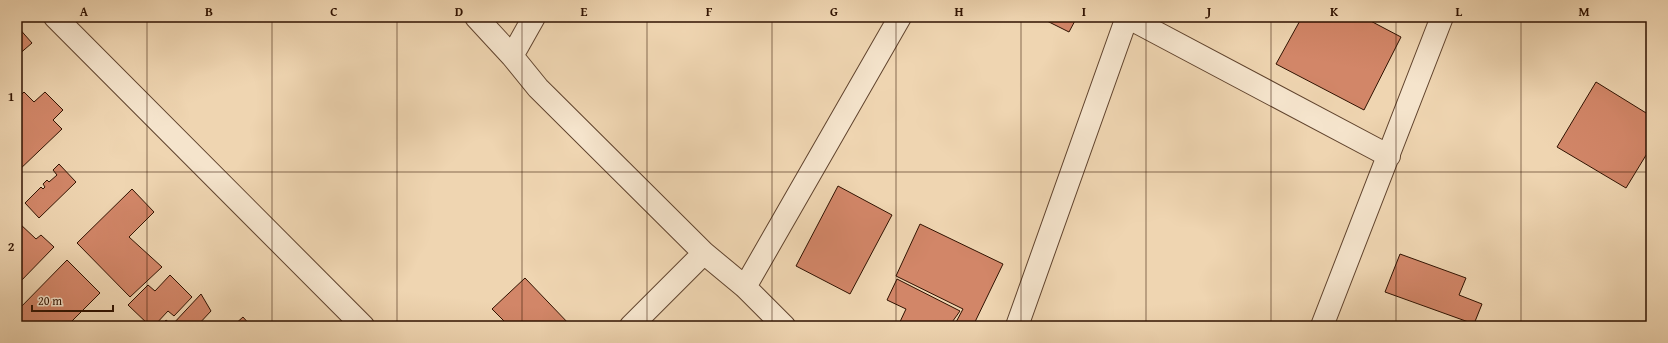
<svg xmlns="http://www.w3.org/2000/svg" width="1668" height="343" font-family="'Gentium Book Plus',serif">
	<style>
		.building { fill: #d28668; stroke: #301201 }
		.lines { fill: none; stroke-linecap: round; stroke-linejoin: round }
		.minor-casing { stroke: #60432d; stroke-width: 24 }
		.minor { stroke: #f5e4cc; stroke-width: 22 }
		.grid { fill: none; stroke: #301201; stroke-width: 1; stroke-opacity: 0.55 }
		.neatline { fill: none; stroke: #301201; stroke-width: 1.5 }
		.grid-label { font-size: 13px; text-anchor: middle; font-weight: bold; fill: #301201 }
	</style>
	<rect width="100%" height="100%" fill="#efd5b1"/>
	<filter id="stains"><feTurbulence type="fractalNoise" baseFrequency=".005" numOctaves="4"/><feColorMatrix values="0 0 0 0 .2 0 0 0 0 .09 0 0 0 0 .02 0 0 0 .5 -.17"/></filter>
	<radialGradient id="worn" r=".72"><stop offset=".6" stop-color="#630" stop-opacity="0"/><stop offset="1" stop-color="#630" stop-opacity=".3"/></radialGradient>
	<path class="building" d="M1039 17H1077L1069 32Z
		M1302 17H1363L1401 37 1364 110 1276 64Z
		M17 26 32 43 17 56Z
		M1596 82 1651 116V147L1626 188 1557 147Z
		M24 92 34 102 45 92 63 110 53 120 62 129 17 172V99Z
		M59 164 76 182 39 218 25 203 41 187 43 189 45 187 43 184 47 180 49 182 57 175 53 170Z
		M838 186 892 215 850 294 796 266Z
		M132 189 154 212 129 237 162 267 130 297 77 243Z
		M19 223 36 239 41 235 54 247 17 285V224Z
		M920 224 1003 264 973 326H960L955 324 963 309 896 276Z
		M1400 254 1466 278 1459 295 1482 304 1474 324 1385 292Z
		M67 260 100 293 67 326H17V311Z
		M170 275 192 297 174 316 168 311 154 326H150L128 305 148 285 155 291Z
		M525 278 571 326H509L492 309Z
		M897 279 960 311 950 325 952 326H898L906 309 887 300Z
		M201 294 211 311 197 326H161L166 320 172 325Z
		M243 317 251 326H233Z
		M717 321 722 326H712Z"/>
	<g class="lines">
		<defs>
			<path id="minor" d="M55 17 363 326
				M476 17 512 56 538 88 704 253 745 287 784 326
				M1127 17 1389 156
				M512 56 534 17
				M745 287 900 17
				M631 326 704 253
				M1017 326 1127 17
				M1322 326 1442 17"/>
		</defs>
		<use href="#minor" class="minor-casing"/>
		<use href="#minor" class="minor"/>
	</g>
	<path class="grid" d="M147 17V326M272 17V326M397 17V326M522 17V326M647 17V326M772 17V326M896 17V326M1021 17V326M1146 17V326M1271 17V326M1396 17V326M1521 17V326M17 172H1651"/>
	<rect width="1668" height="343" fill="none" stroke="#efd5b1" stroke-width="44"/>
	<path d="M32 305v6h81v-6" fill="none" stroke="#301201" stroke-width="2"/>
	<text x="38" y="305" font-size="12" fill="#301201" stroke="#f5e4cc" stroke-width="3" paint-order="stroke">20 m</text>
	<rect x="22" y="22" width="1624" height="299" class="neatline"/>
	<g class="grid-label">
		<text x="84" y="16">A</text>
		<text x="209" y="16">B</text>
		<text x="334" y="16">C</text>
		<text x="459" y="16">D</text>
		<text x="584" y="16">E</text>
		<text x="709" y="16">F</text>
		<text x="834" y="16">G</text>
		<text x="959" y="16">H</text>
		<text x="1084" y="16">I</text>
		<text x="1209" y="16">J</text>
		<text x="1334" y="16">K</text>
		<text x="1459" y="16">L</text>
		<text x="1584" y="16">M</text>
		<text x="11" y="101">1</text>
		<text x="11" y="251">2</text>
	</g>
	<rect width="100%" height="100%" filter="url(#stains)"/>
	<rect width="100%" height="100%" fill="url(#worn)"/>
</svg>
